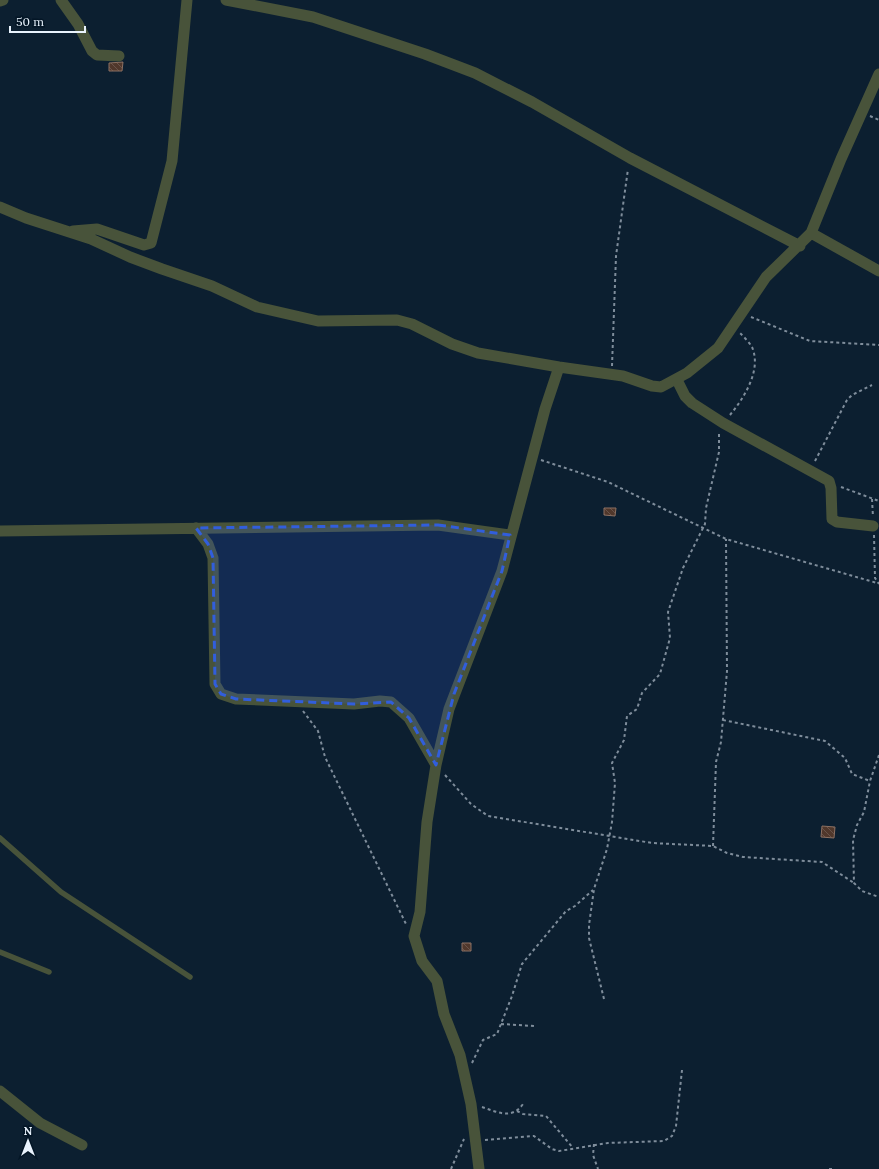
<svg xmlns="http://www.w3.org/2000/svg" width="879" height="1169" font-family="Lora,serif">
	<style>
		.building { fill: url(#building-back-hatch); stroke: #8c7062 }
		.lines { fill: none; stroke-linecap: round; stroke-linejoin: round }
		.path { stroke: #7f8d9b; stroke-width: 2; stroke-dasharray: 3 3; stroke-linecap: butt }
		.lane { stroke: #48533a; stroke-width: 5.5 }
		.street { stroke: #48533a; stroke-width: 11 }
		.marked { fill: #315edc; fill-opacity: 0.2; stroke: #315edc; stroke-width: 3; stroke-dasharray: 8 5; stroke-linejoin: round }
	</style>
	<defs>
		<pattern id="building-back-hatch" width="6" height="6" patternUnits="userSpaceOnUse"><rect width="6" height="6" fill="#50372b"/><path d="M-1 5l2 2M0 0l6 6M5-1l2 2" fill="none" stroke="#69544b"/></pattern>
	</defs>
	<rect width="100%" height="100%" fill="#0c1f30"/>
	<path class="building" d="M123 62 122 71H109V63Z
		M604 508H616L615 516 604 515Z
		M822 826 835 827 834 838 821 837Z
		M462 943H471V951H462Z"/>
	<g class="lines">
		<path class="path" d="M870 116 879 120
			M751 317 810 341 879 345
			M612 366 616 256 628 169
			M730 415C744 398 762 370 752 347 749 342 744 337 740 333
			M541 460 608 482 726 539 877 583
			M815 461 847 400 852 395 872 385
			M841 487 879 501
			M872 499 873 517
			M874 535 875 578 879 584
			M303 711 318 731 325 757 406 924
			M723 720 825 741 845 758 852 774 870 781
			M879 755 870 781 864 812 857 825 853 840 854 883 862 891 879 897
			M445 775 471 804 488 816 652 843 713 846 727 853 743 857 822 862 854 883
			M713 846 716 762 721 742 727 671 726 539
			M604 999 589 938V925L594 889 607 849 612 822 615 783 612 763 624 740 627 716 637 709 642 693 660 674 670 638 668 612 683 568 705 524 706 508 719 452V431
			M501 1024 534 1026
			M472 1063 483 1040 497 1034 512 996 522 964 566 911 575 906 593 890
			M482 1107C497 1112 512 1120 523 1104
			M517 1111 523 1114 546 1116 573 1148
			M485 1140 534 1136 552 1149 559 1151 608 1143 664 1141 672 1136 676 1126 682 1070
			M594 1144 593 1155 598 1169
			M451 1169 464 1139
			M829 1169H832"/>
		<path class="lane" d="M0 838 61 892 190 977
			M0 952 49 972"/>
		<path class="street" d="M61 0 78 24 92 51 97 55 119 56
			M226 0 313 17 425 54 475 73 532 102 630 158 800 246
			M0 1 3 0
			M0 207 26 218 91 239 130 257 162 269 212 286 257 307 318 321 397 320 412 324 452 344 478 353 559 367 623 376 652 386 661 387 687 373 718 348 766 277 811 233 841 159 879 74
			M73 231 97 229 144 245 151 243 172 161 187 0
			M811 233 879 271
			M677 380 685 396 692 403 723 423 829 481 831 488 832 519 837 522 873 526
			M196 528 208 544 213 558 215 684 221 694 236 699 354 704 380 701 391 702 409 718 436 765
			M0 531 438 525 510 535
			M0 1091 40 1123 82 1145
			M479 1169 471 1104 460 1055 444 1014 437 981 422 961 414 936 420 912 427 822 436 765 449 709 502 571 545 409 559 367"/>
	</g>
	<path class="marked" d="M438 525 510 535 502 571 454 694 436 765 409 718 391 702 354 704 236 699 221 694 215 684 213 558 208 544 196 528Z"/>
	<g transform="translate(28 1141)" stroke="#041626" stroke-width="3" paint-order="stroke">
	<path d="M0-3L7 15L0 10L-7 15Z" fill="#e9f3fd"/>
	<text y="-6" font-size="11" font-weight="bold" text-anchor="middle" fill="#e9f3fd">N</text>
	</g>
	<path d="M10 26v6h75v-6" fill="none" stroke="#e9f3fd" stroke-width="2"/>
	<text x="16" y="26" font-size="12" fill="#e9f3fd" stroke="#041626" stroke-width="3" paint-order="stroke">50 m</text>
</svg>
